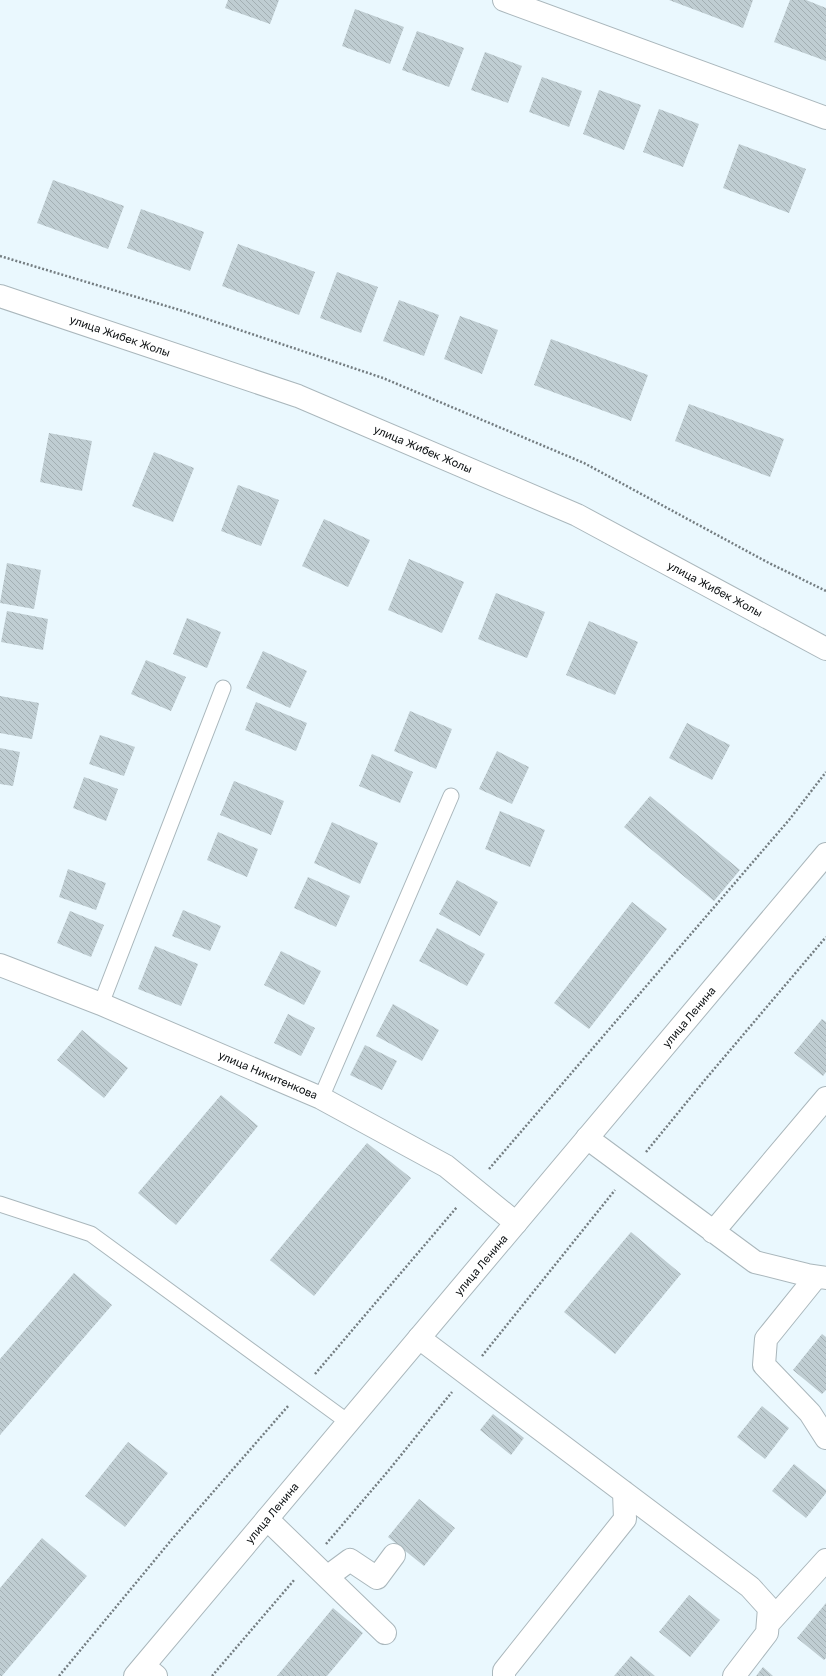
<svg xmlns="http://www.w3.org/2000/svg" width="826" height="1676" font-family="'Golos Text',sans-serif">
	<style>
		.building { fill: url(#building-back-hatch) }
		.lines { fill: none; stroke-linecap: round; stroke-linejoin: round }
		.lane-casing { stroke: #aab7bc; stroke-width: 17 }
		.street-casing { stroke: #aab7bc; stroke-width: 24 }
		.secondary-casing { stroke: #aab7bc; stroke-width: 24 }
		.path { stroke: #747d81; stroke-width: 2.5; stroke-dasharray: 2 2; stroke-linecap: butt }
		.lane { stroke: #fff; stroke-width: 15 }
		.street { stroke: #fff; stroke-width: 22 }
		.secondary { stroke: #fff; stroke-width: 22 }
		.labels { text-anchor: middle; stroke-width: 3.5; stroke-linejoin: round; paint-order: stroke }
		.street-label { font-size: 11px; fill: #090d0f; stroke: #fff }
	</style>
	<defs>
		<pattern id="building-back-hatch" width="6" height="6" patternUnits="userSpaceOnUse"><rect width="6" height="6" fill="#bfcdd2"/><path d="M-1 5l2 2M0 0l6 6M5-1l2 2" fill="none" stroke="#a3afb3"/></pattern>
	</defs>
	<rect width="100%" height="100%" fill="#eaf8fe"/>
	<path class="building" d="M228 0H279L270 24 225 8Z
		M669 0H753L743 28Z
		M790 0H806L826 8V61L774 42Z
		M355 9 404 27 390 64 342 46Z
		M417 31 464 48 449 87 402 70Z
		M485 52 522 66 508 103 471 90Z
		M542 77 582 91 569 127 529 112Z
		M599 90 641 105 624 150 583 134Z
		M659 109 699 124 683 167 643 152Z
		M739 144 806 169 789 213 723 188Z
		M53 180 124 206 108 249 37 223Z
		M141 209 204 232 190 271 127 248Z
		M238 244 315 272 299 315 222 286Z
		M337 272 378 287 361 333 320 318Z
		M399 300 439 315 424 356 383 341Z
		M460 316 498 330 482 374 444 359Z
		M551 339 648 375 631 421 534 385Z
		M689 404 784 439 770 477 675 441Z
		M49 433 92 441 82 491 40 482Z
		M154 452 194 468 173 522 132 506Z
		M238 485 279 500 261 546 221 531Z
		M324 519 370 540 348 587 302 566Z
		M409 559 464 582 442 633 388 610Z
		M7 563 41 570 34 609 0 603Z
		M496 593 545 612 527 658 478 639Z
		M7 611 48 619 43 650 1 642Z
		M187 618 221 632 207 668 173 654Z
		M589 621 638 642 615 695 566 675Z
		M263 651 307 671 290 708 246 688Z
		M146 660 186 677 171 711 131 694Z
		M0 696 39 703 32 739 0 733Z
		M256 702 307 723 296 751 245 730Z
		M410 711 452 729 436 769 394 751Z
		M687 723 730 745 712 780 669 758Z
		M100 735 135 747 124 776 89 764Z
		M0 748 20 752 13 786 0 784Z
		M497 751 529 767 512 804 479 789Z
		M372 754 413 772 400 803 359 786Z
		M84 777 118 789 106 821 73 808Z
		M234 781 284 801 271 835 220 815Z
		M650 796 740 870 714 901 624 827Z
		M500 811 545 830 530 867 485 849Z
		M332 822 378 843 360 884 314 863Z
		M218 832 258 849 247 877 207 860Z
		M68 869 106 883 96 910 59 897Z
		M308 877 350 896 336 927 294 908Z
		M457 880 498 902 480 936 439 914Z
		M632 902 667 929 589 1029 554 1003Z
		M183 910 221 926 210 951 172 936Z
		M70 911 104 925 91 957 57 943Z
		M437 928 485 954 467 986 419 961Z
		M155 946 198 964 181 1006 138 989Z
		M281 951 321 971 304 1005 264 985Z
		M393 1004 439 1030 422 1061 376 1036Z
		M288 1014 315 1028 301 1056 274 1043Z
		M822 1019 826 1022V1072L823 1076 794 1053Z
		M82 1030 128 1068 104 1098 57 1060Z
		M365 1045 397 1061 382 1090 350 1075Z
		M221 1095 258 1126 176 1225 138 1193Z
		M367 1143 411 1178 314 1296 270 1260Z
		M631 1232 681 1274 615 1354 564 1312Z
		M74 1273 112 1305 0 1435V1359Z
		M822 1334 826 1337V1390L822 1394 793 1370Z
		M762 1406 789 1428 765 1459 737 1437Z
		M493 1414 524 1438 511 1455 480 1430Z
		M128 1442 168 1473 125 1527 85 1496Z
		M794 1464 826 1490V1493L806 1518 772 1491Z
		M419 1499 455 1528 424 1566 388 1537Z
		M42 1538 87 1576 2 1676H0V1588Z
		M689 1595 720 1620 690 1657 659 1632Z
		M826 1603V1658L824 1660 797 1638Z
		M333 1608 363 1633 327 1676H277Z
		M631 1656 655 1676H614Z
		M763 1667 773 1676H756Z"/>
	<g class="lines">
		<defs>
			<path id="lane" d="M101 1004 223 688
				M321 1098 451 796
				M0 1204 91 1234 348 1422"/>
			<path id="street" d="M504 0 826 118
				M0 965 101 1004 321 1098 446 1166 516 1223
				M587 1138 755 1262 807 1275 826 1278
				M713 1232 826 1098
				M816 1277 766 1339 764 1365 810 1413 826 1438
				M419 1338 750 1587 769 1608 767 1633 734 1676
				M267 1519 385 1633
				M327 1577 350 1560 377 1578 394 1555
				M768 1624 826 1560
				M144 1666 156 1676
				M504 1676V1671L625 1519 624 1492"/>
			<path id="secondary" d="M0 296 298 396 577 515 826 649
				M135 1676 826 854"/>
		</defs>
		<use href="#lane" class="lane-casing"/>
		<use href="#street" class="street-casing"/>
		<use href="#secondary" class="secondary-casing"/>
		<path class="path" d="M0 256 183 311 383 378 584 463 767 562 826 591
			M646 1152 704 1081 826 937
			M489 1169 789 820 826 772
			M482 1356 615 1190
			M315 1374 457 1207
			M326 1544 389 1470 452 1392
			M59 1676 173 1538 289 1405
			M212 1676 295 1579"/>
		<use href="#lane" class="lane"/>
		<use href="#street" class="street"/>
		<use href="#secondary" class="secondary"/>
	</g>
	<g class="labels">
		<g class="street-label">
			<text transform="translate(120 336) rotate(19)" y="4">улица Жибек Жолы</text>
			<text transform="translate(423 449) rotate(23)" y="4">улица Жибек Жолы</text>
			<text transform="translate(715 589) rotate(28)" y="4">улица Жибек Жолы</text>
			<text transform="translate(689 1017) rotate(-50)" y="4">улица Ленина</text>
			<text transform="translate(268 1075) rotate(23)" y="4">улица Никитенкова</text>
			<text transform="translate(481 1265) rotate(-50)" y="4">улица Ленина</text>
			<text transform="translate(272 1513) rotate(-50)" y="4">улица Ленина</text>
		</g>
	</g>
</svg>
